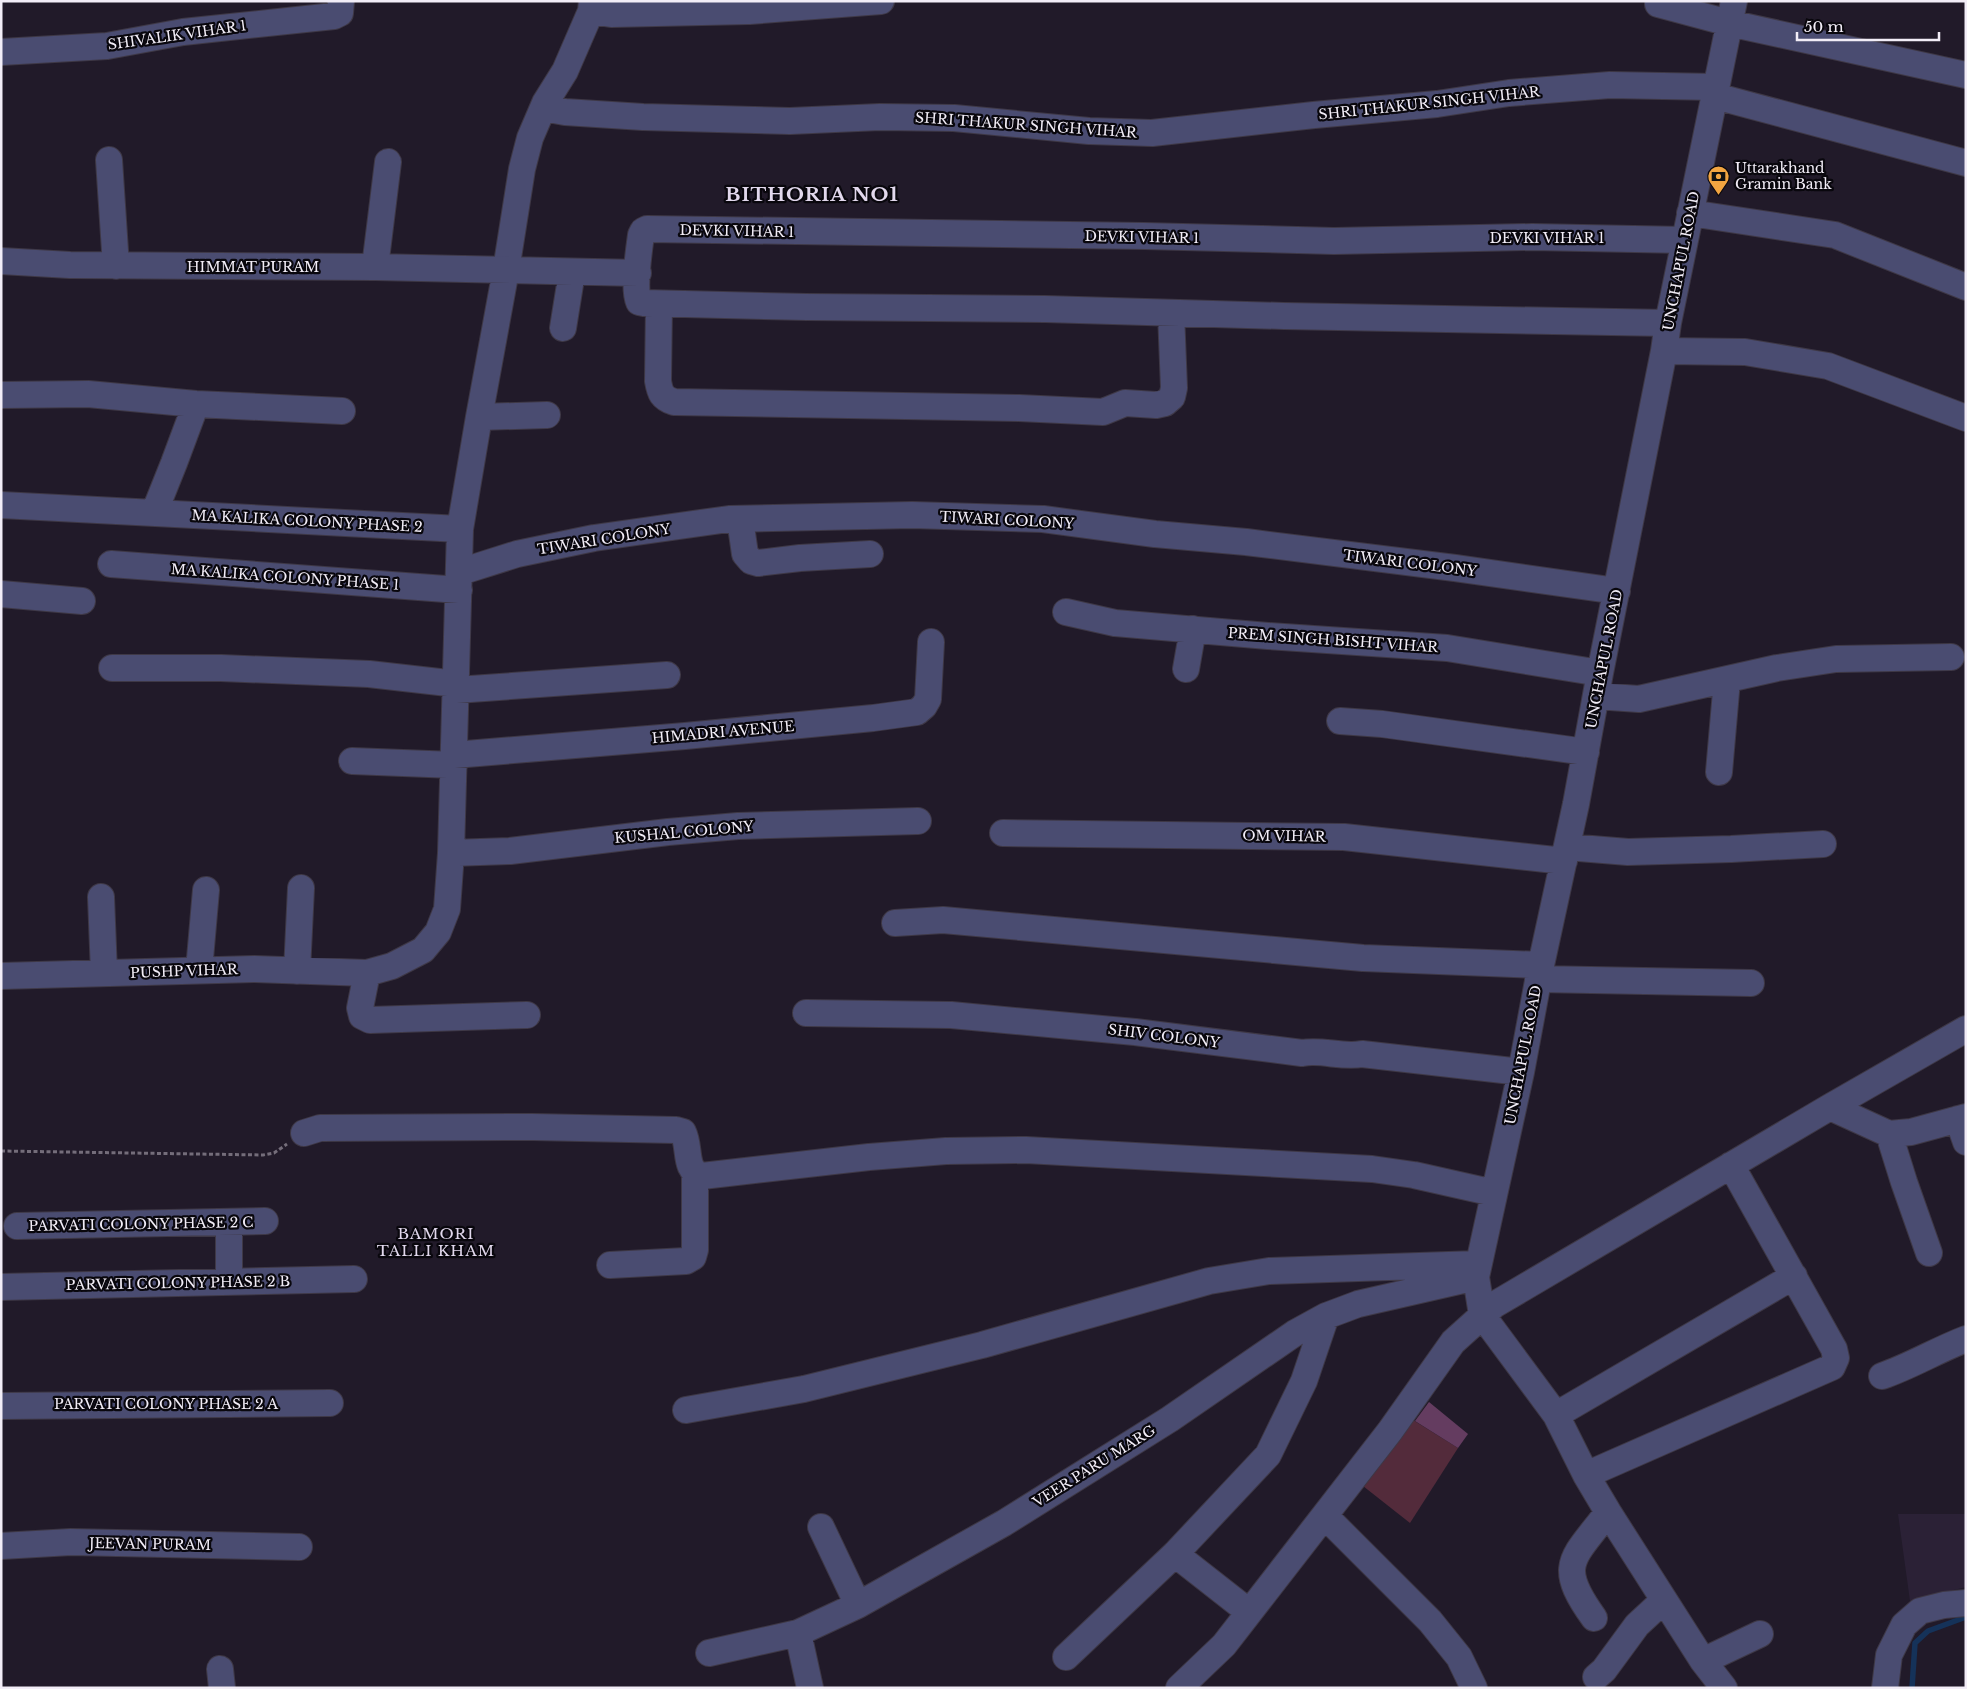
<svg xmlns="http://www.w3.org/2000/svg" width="1967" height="1689" font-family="'Libre Baskerville',serif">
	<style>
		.built { fill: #2b2136 }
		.green { fill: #532b3b }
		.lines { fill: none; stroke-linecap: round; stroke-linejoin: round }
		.stream { stroke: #153259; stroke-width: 5.5 }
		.building { fill: #643c60 }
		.minor-casing { stroke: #3e3846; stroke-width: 28 }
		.path { stroke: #746d7a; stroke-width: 3; stroke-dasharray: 4 2.5; stroke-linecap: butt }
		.minor { stroke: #4a4c71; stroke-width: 26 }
		.labels { text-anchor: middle; stroke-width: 4.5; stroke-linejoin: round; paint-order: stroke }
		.street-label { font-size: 14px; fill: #f2edf7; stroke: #09070d }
		.poi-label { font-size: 14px; fill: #f2edf7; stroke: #09070d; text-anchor: start }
		.neighbourhood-label { font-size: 15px; letter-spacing: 1px; fill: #e2d8ed; stroke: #09070d }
		.district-label { font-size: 19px; font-weight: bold; letter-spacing: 1px; fill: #e2d8ed; stroke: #09070d }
	</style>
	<rect width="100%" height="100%" fill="#211a29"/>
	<path class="built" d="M1898 1514H1966V1587L1910 1601Z"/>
	<path class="green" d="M1413 1420 1458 1448 1410 1523 1363 1486Z"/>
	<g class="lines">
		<path class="stream" d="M1912 1688 1915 1643 1928 1631 1966 1617"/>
	</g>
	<path class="building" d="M1429 1402 1468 1434 1458 1448 1415 1421Z"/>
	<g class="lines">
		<defs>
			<path id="minor" d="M1658 4 1729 23 1966 75
				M591 11 611 14 749 11 881 1
				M1 52 107 46 183 32 334 16 340 13 341 1
				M1715 96 1966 163
				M543 108 565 112 643 117 790 121 880 117 954 118 1089 131 1152 133 1314 115 1437 104 1509 93 1610 85 1716 87
				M109 160 116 266
				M1690 213 1835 235 1966 287
				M1 261 70 265 375 267 638 273
				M375 267 388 162
				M659 304 658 381C660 393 662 398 674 402L1019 408 1103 412 1125 403 1156 405 1165 403 1172 397 1174 388 1171 313
				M1668 323 1284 316 1045 309 807 307 644 303 639 302C633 289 639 250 641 235L643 231 647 229 1144 236 1334 241 1532 237 1685 240
				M563 328 572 272
				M1664 351 1745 352 1828 366 1966 418
				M1 395 88 394 196 404 342 411
				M479 417 547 415
				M1 505 460 529
				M154 513 174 463 196 404
				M740 519 745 554 751 561 758 563 800 558 870 554
				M111 564 459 590
				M460 572 517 554 594 538 729 519 912 515 1043 519 1155 534 1246 542 1455 568 1617 591
				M1 594 82 601
				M1066 612 1115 623 1268 636 1447 648 1600 673
				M112 668H221L369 674 457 684
				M1186 669 1193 629
				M456 690 667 675
				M1596 696 1639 699 1777 668 1836 659 1951 657
				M1340 721 1382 724 1586 752
				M454 755 685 736 873 718 917 712 924 706 928 699 931 642
				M352 761 454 765
				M1719 772 1727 680
				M1003 833 1344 837 1564 861
				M1567 847 1628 852 1731 849 1823 844
				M451 853 510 851 668 832 738 826 918 821
				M101 897 104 973
				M895 923 943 920 1363 958 1541 965
				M199 970 206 890
				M297 971 301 888
				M367 973 360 1008 362 1016 370 1020 527 1015
				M1 976 254 969 367 973 392 966 423 950 438 932 447 909 451 853 460 529 479 417 506 270 522 169 530 138 545 103 565 71 591 11 592 1
				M1538 979 1751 983
				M806 1013 951 1015 1135 1032 1302 1053C1322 1049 1342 1058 1362 1054L1521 1072
				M1830 1107 1889 1134 1911 1132 1966 1117
				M1958 1119 1966 1142
				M304 1133 320 1128 533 1127 676 1130 683 1132C691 1148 683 1170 702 1176L869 1157 946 1151 1026 1150 1372 1169 1414 1175 1494 1193
				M1889 1134 1904 1182 1929 1253
				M17 1226 265 1221
				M610 1265 686 1261 693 1257 695 1250V1174
				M229 1282V1222
				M1 1287 354 1279
				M1882 1376C1911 1366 1937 1350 1966 1339
				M1 1406 330 1403
				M686 1410 804 1389 982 1345 1209 1281 1269 1271 1478 1264
				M1556 1415 1794 1276
				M1586 1475 1832 1367 1836 1358 1834 1349 1731 1165
				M1325 1516 1430 1621 1459 1657 1474 1688
				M821 1527 858 1605
				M1 1546 71 1542 299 1547
				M1175 1554 1249 1612
				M1594 1618C1555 1564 1573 1559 1608 1512
				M798 1633 810 1688
				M709 1653 798 1633 858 1605 1004 1523 1170 1419 1295 1333 1326 1316 1358 1304 1476 1277
				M1066 1657 1175 1554 1268 1455 1304 1381 1326 1316
				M1703 1661 1760 1634
				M220 1669 222 1688
				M1596 1677 1604 1670 1637 1625 1664 1600
				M1179 1688 1224 1645 1390 1431 1453 1342 1494 1305 1830 1107 1966 1029
				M1724 1688 1703 1661 1608 1512 1586 1475 1556 1415 1482 1315 1476 1277 1521 1072 1541 965 1576 804 1600 673 1664 351 1668 323 1734 1
				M1885 1688 1889 1655 1904 1625 1920 1611 1944 1605 1966 1603"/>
		</defs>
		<use href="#minor" class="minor-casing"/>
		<path class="path" d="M1 1151 263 1155 274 1153 287 1144"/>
		<use href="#minor" class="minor"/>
	</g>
	<defs>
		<symbol id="bank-pin" viewBox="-11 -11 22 30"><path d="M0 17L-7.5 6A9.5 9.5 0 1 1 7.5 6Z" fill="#f2a541" stroke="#09070d"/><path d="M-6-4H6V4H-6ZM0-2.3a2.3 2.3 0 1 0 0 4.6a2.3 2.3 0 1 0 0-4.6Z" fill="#111"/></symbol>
	</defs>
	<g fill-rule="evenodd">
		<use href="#bank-pin" x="1706" y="164" width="25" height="34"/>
	</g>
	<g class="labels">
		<g class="street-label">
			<text transform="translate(177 35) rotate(-8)" y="5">SHIVALIK VIHAR 1</text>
			<text transform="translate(1429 103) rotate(-6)" y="5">SHRI THAKUR SINGH VIHAR</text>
			<text transform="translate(1026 125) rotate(4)" y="5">SHRI THAKUR SINGH VIHAR</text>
			<text transform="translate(737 231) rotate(1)" y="5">DEVKI VIHAR 1</text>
			<text transform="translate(1142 237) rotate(1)" y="5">DEVKI VIHAR 1</text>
			<text x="1547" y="243">DEVKI VIHAR 1</text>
			<text transform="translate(1681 261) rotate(-79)" y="5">UNCHAPUL ROAD</text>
			<text x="253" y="272">HIMMAT PURAM</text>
			<text transform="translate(1007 520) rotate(3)" y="5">TIWARI COLONY</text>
			<text transform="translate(307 521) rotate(3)" y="5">MA KALIKA COLONY PHASE 2</text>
			<text transform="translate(604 539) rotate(-9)" y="5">TIWARI COLONY</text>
			<text transform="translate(1410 563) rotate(7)" y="5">TIWARI COLONY</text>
			<text transform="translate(285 577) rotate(4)" y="5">MA KALIKA COLONY PHASE 1</text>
			<text transform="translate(1333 640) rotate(4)" y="5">PREM SINGH BISHT VIHAR</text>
			<text transform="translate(1604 659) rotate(-79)" y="5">UNCHAPUL ROAD</text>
			<text transform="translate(723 732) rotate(-5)" y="5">HIMADRI AVENUE</text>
			<text transform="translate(684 832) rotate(-5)" y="5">KUSHAL COLONY</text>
			<text transform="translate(1284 836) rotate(1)" y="5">OM VIHAR</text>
			<text transform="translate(184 971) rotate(-2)" y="5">PUSHP VIHAR</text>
			<text transform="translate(1164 1036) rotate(7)" y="5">SHIV COLONY</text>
			<text transform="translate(1523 1055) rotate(-79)" y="5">UNCHAPUL ROAD</text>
			<text transform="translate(141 1224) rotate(-1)" y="5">PARVATI COLONY PHASE 2 C</text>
			<text transform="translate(178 1283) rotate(-1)" y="5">PARVATI COLONY PHASE 2 B</text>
			<text x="166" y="1409">PARVATI COLONY PHASE 2 A</text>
			<text transform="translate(1094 1466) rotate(-32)" y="5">VEER PARU MARG</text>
			<text transform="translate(150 1544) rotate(1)" y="5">JEEVAN PURAM</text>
		</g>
		<g class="poi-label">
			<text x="1735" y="173">Uttarakhand<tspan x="1735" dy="16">Gramin Bank</tspan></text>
		</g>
		<g class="neighbourhood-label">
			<text x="436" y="1239">BAMORI<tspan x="436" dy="17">TALLI KHAM</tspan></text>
		</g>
		<g class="district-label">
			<text x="812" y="201">BITHORIA NO1</text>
		</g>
	</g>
	<rect width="1967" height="1689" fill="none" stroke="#f2edf7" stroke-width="5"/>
	<path d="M1797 32v8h142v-8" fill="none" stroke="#f2edf7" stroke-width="2.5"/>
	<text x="1804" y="32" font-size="15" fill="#f2edf7" stroke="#09070d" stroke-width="4" paint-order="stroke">50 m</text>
</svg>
